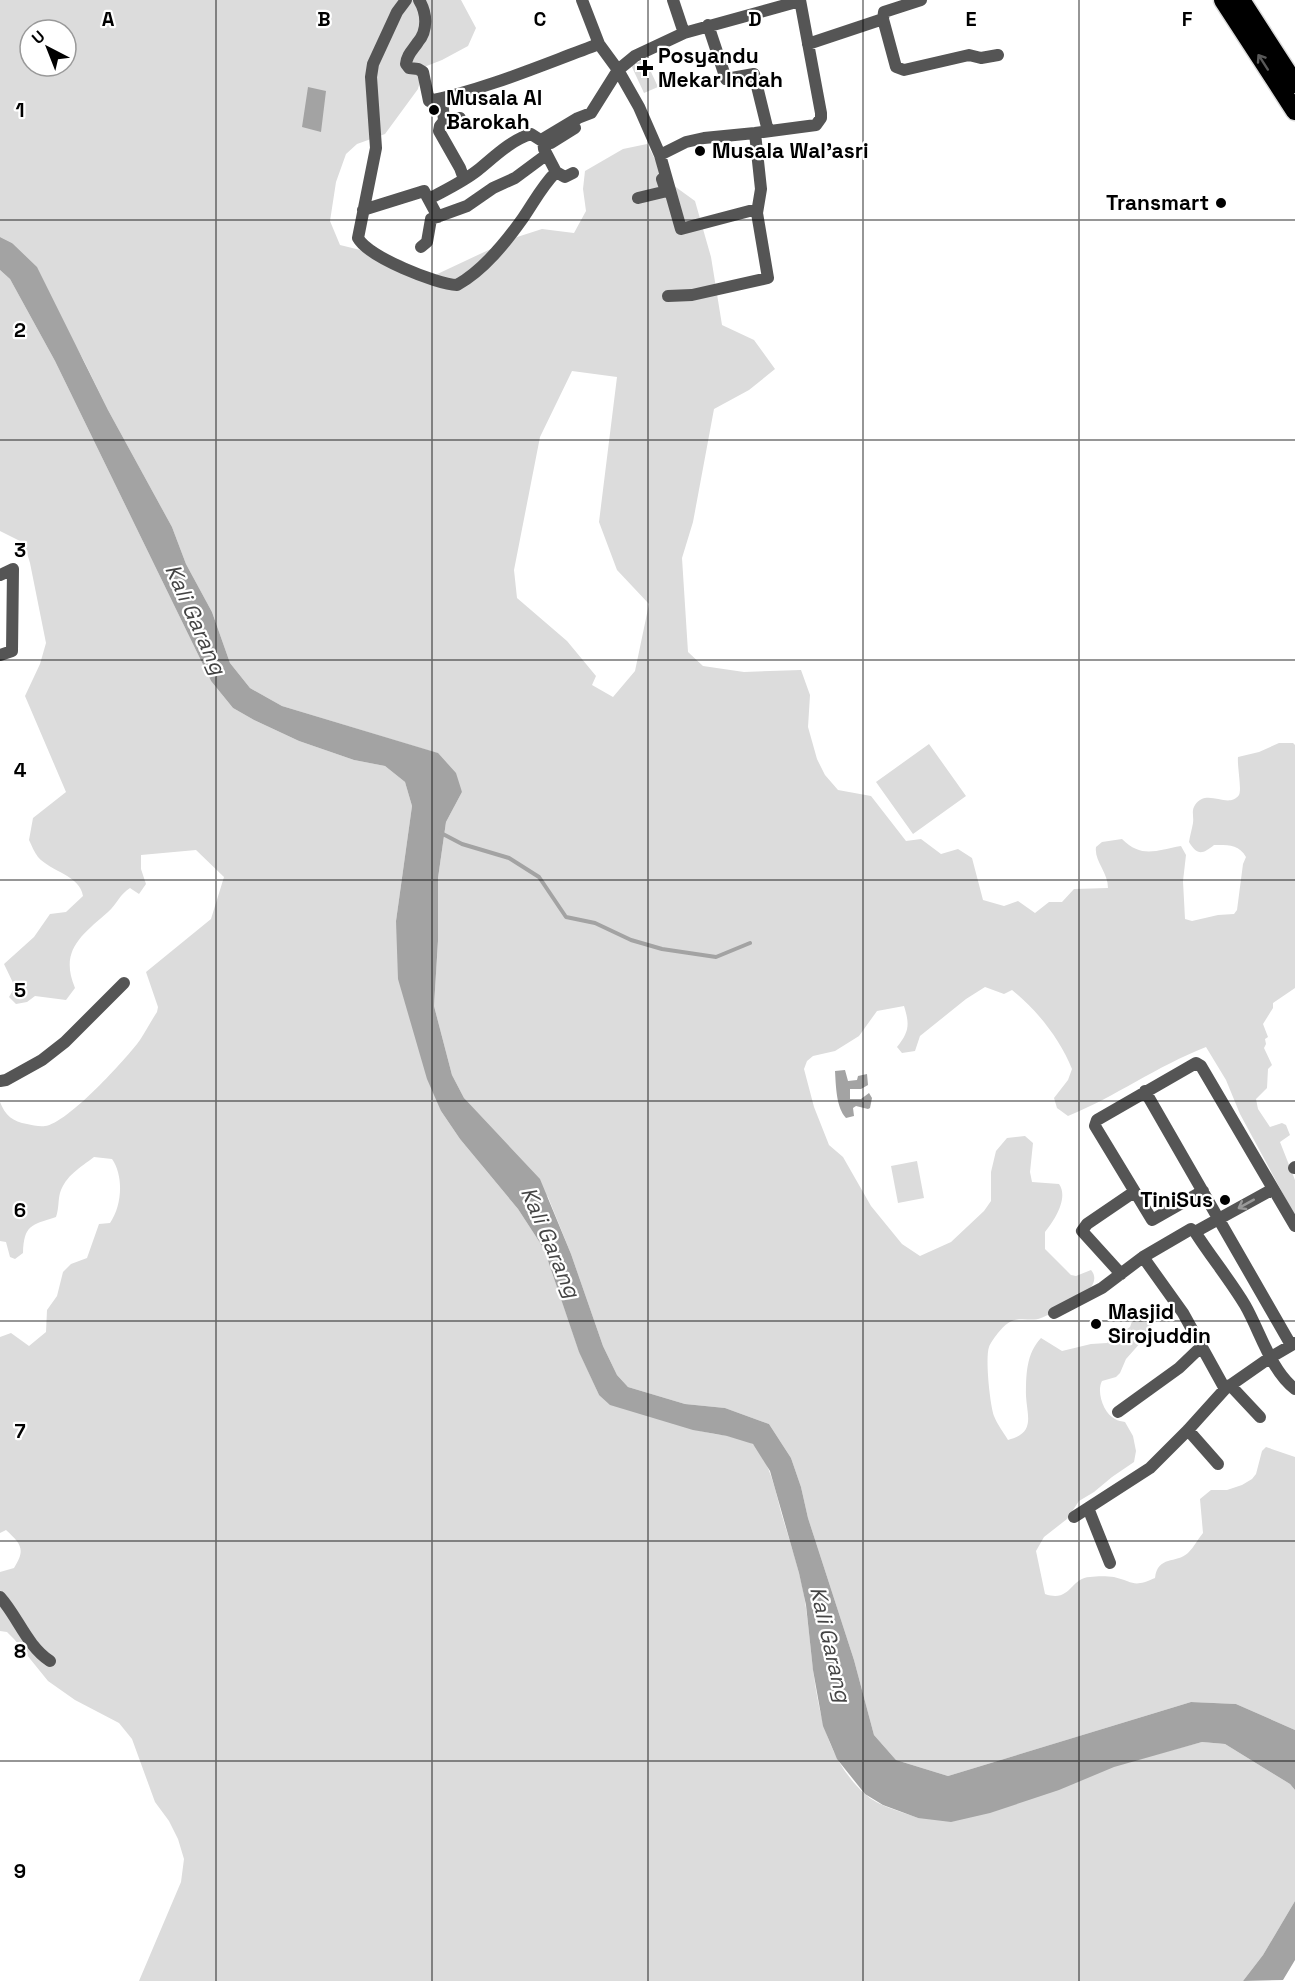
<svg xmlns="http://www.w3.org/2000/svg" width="1295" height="1981" font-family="'Space Grotesk',sans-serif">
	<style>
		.green { fill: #dcdcdc; fill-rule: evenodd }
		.water { fill: #a3a3a3 }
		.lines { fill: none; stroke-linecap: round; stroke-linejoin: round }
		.stream { stroke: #a3a3a3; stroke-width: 4 }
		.highway-casing { stroke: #dbdbdb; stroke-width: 21 }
		.street { stroke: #555; stroke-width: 12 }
		.highway { stroke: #000; stroke-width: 18 }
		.oneway { stroke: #595959 }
		.oneway2 { stroke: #999 }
		.grid { fill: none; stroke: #000; stroke-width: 1.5; stroke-opacity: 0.55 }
		.poi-dot { fill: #000; stroke: #fff; stroke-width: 2 }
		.labels { text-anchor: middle; stroke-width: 4.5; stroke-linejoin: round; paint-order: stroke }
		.poi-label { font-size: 21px; font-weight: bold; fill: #000; stroke: #fff; text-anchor: start }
		.water-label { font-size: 22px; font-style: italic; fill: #444; stroke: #fff }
		.grid-label { font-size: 20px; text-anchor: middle; font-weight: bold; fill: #000; stroke: #fff; stroke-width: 4.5; stroke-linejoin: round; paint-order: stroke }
	</style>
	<rect width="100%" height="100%" fill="#fff"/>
	<path class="green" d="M0 0H461L476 28 468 46 442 60 424 67 418 89 385 134 357 144 346 154 336 182 330 221 340 245 401 260 431 277 514 238 542 229 574 233 586 211 583 189 585 171 623 149 647 144 666 180 695 201 711 257 722 325 754 340 775 369 749 390 714 409 693 522 682 558 688 652 703 666 744 672 801 670 810 695 808 727 817 759 825 775 838 790 871 796 906 841 921 839 941 854 958 849 972 858 983 900 1004 906 1018 901 1035 913 1049 902H1062L1074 889 1108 888C1108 872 1094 861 1096 847L1102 842 1122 839C1142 859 1157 850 1181 846L1186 855 1183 881 1185 919 1192 921 1218 915 1234 914 1237 910 1243 864 1246 857C1239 844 1227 845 1214 845 1202 855 1197 855 1189 842 1190 835 1192 829 1193 823 1194 816 1191 811 1195 805 1207 787 1228 810 1239 795 1242 790 1237 765 1238 757L1259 752 1279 743H1293L1295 745V988L1273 1003V1008L1263 1024 1268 1037 1265 1039 1266 1044 1264 1048 1272 1065 1268 1069 1267 1088 1256 1099 1258 1109 1270 1127 1282 1123 1286 1125 1290 1135 1280 1142 1295 1180V1216L1240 1114 1226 1080 1206 1047C1157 1066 1115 1097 1068 1116L1057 1108 1054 1098 1068 1080 1072 1069C1060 1039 1037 1010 1012 990L1004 994 985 987 966 999 920 1036 915 1051 902 1053 897 1047C909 1032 910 1025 904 1006L877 1011 859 1036 835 1051 813 1056 807 1061 804 1069 814 1107 829 1145 843 1157 871 1206 902 1244 920 1256 951 1242 984 1211 991 1201V1172L996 1151 1007 1138 1025 1136 1033 1143 1030 1172 1032 1182 1059 1184C1069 1198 1054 1221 1045 1232V1249L1071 1275 1076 1276 1091 1270C1108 1290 1055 1312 1041 1318 1032 1322 1020 1316 1010 1322 1003 1325 992 1340 989 1347 985 1358 990 1405 994 1416 997 1424 1004 1433 1008 1440 1036 1433 1027 1416 1026 1396 1026 1375 1026 1354 1041 1338L1062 1351 1091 1344 1107 1343 1130 1327 1134 1316 1138 1313 1150 1318 1152 1322 1150 1332 1126 1359 1120 1373 1116 1377 1102 1381C1096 1392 1104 1414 1115 1419 1118 1421 1122 1421 1125 1422L1133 1436 1136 1451 1134 1462 1112 1477 1094 1492 1079 1501 1067 1519 1044 1537 1036 1551 1045 1594C1071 1603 1070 1578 1090 1577 1097 1576 1107 1576 1114 1577 1134 1582 1133 1588 1155 1578 1158 1555 1176 1564 1188 1553 1194 1547 1198 1539 1203 1533L1200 1499 1211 1490H1227L1242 1485 1252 1479 1256 1474 1262 1451 1266 1447 1295 1457V1730L1236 1704 1191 1702 948 1776 896 1760 874 1735 854 1660 808 1518 801 1487 791 1458 769 1424 725 1408 685 1404 628 1387 617 1375 603 1346 571 1254 548 1197 464 1098 452 1075 434 1006 438 941V878L446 822 462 792 437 753 282 706 250 688 230 663 212 612 186 564 172 527 108 410 84 361 67 330 12 243 0 237ZM30 30H66V66H30ZM572 371 617 377 599 522 617 570 649 604 635 671 613 697 592 685 596 676 567 641 517 598 514 570 540 437Z
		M645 59 658 87 644 93 631 65Z
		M0 270 10 279 55 361 211 681 233 708 254 720 299 741 354 760 385 766 405 782 412 806 396 921 441 1111 460 1139 518 1209 544 1249 579 1351 599 1395C637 1409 675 1427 715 1434 724 1435 747 1439 754 1445 769 1460 776 1492 781 1512 790 1543 802 1576 806 1608 815 1672 813 1747 865 1794 879 1807 901 1811 918 1818L1202 1742 1225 1744 1290 1784 1295 1790V1901L1263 1955 1243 1981H139L181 1882 184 1859 178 1839 169 1821 155 1802 132 1739 119 1723 75 1700 48 1681 14 1639 7 1632 0 1631V1572L14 1568C26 1549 21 1544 6 1530L0 1533V1337L11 1333 29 1346 46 1332 47 1310 57 1296 63 1272 71 1264 87 1258 99 1224 110 1223C122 1206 124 1176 112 1159L94 1157C80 1168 66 1175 60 1193 58 1200 59 1209 56 1217 31 1225 24 1225 23 1253L15 1259 10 1257 6 1242 0 1241V1102C5 1115 13 1122 27 1124 32 1125 40 1127 45 1126 67 1124 127 1058 140 1040 146 1031 151 1021 157 1012L158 1007 146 972 211 919 224 877 196 850 141 855V869L146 884 139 894 130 888C120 894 117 904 108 912 82 935 59 950 75 988L66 1000 35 996 27 1002 16 1004 9 997 15 987 4 964 34 937 50 914 66 912 83 896C80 875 51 872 38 857 34 852 32 846 29 840L33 818 66 792 25 696 40 664 46 643 30 563 24 543 0 531Z
		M929 744 966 796 913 834 876 782Z
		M917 1161 924 1198 898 1203 891 1166Z"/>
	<path class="water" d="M308 87 326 91 321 132 302 127Z
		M0 237 12 243 37 267 108 410 172 527 186 564 212 612 230 663 250 688 282 706 438 753 456 773 462 792 446 822 438 878V941L434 1006 452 1075 464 1098 540 1179 571 1254 603 1346 617 1375 628 1387 685 1404 725 1408 769 1424 791 1458 801 1487 808 1518 854 1660 874 1735 896 1760 948 1776 1191 1702 1236 1704 1295 1730V1790L1290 1784 1225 1744 1202 1742 1114 1767 1059 1790 990 1813 951 1822 918 1818 883 1805 865 1794 837 1759 823 1726 813 1670 806 1605 799 1573 770 1471 753 1444 727 1436 693 1430 610 1405 599 1395 579 1352 544 1249 518 1209 460 1139 441 1111 427 1079 398 979 396 921 412 806 405 782 385 766 354 760 299 741 254 720 233 708 211 681 55 361 10 279 0 270Z
		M845 1070 848 1081 857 1080 858 1076 867 1074 868 1085 861 1089H850V1099H861L869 1093 872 1098 870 1108 868 1109 856 1106 853 1108 854 1116 846 1118C836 1107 836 1086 835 1071Z
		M1295 1901V1960L1283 1980 1243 1981 1263 1955Z"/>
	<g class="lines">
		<path class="stream" d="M441 833 462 844 509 858 539 877 566 917 595 923 631 940 662 949 716 957 750 943"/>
		<defs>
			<path id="highway" d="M1223 0 1295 111
				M1241 0 1295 84"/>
		</defs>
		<use href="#highway" class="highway-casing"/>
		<path class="street" d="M406 0 397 12 373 64 371 77 376 148 358 238C368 257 436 284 457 285 484 270 506 242 523 218 534 202 542 186 556 172L544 149 543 139 578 118 591 113 618 70 635 56 684 33 800 1
			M419 0C427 13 428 30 418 42 413 50 407 54 406 64L409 68 418 69 423 72 429 101C487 89 544 64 599 44
			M582 0 599 44 618 70 639 107 660 155 681 229 757 209
			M673 0 684 33
			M883 19 896 67 904 70 969 55 981 58 998 55
			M708 25 726 79 754 74 768 131
			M808 44 883 19 884 12 921 0
			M442 98 444 121 440 126 439 131 460 168 464 179
			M444 121 460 118
			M551 143 575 128
			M660 155 686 142 704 138 755 133 816 125 821 118V113L800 0
			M556 172 565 177 573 173
			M638 198 663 192 665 188 662 179
			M429 199C445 190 463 182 478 170 494 157 511 140 531 134L542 141
			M363 210 424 191 438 217
			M421 247 427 242 431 219 467 206 493 188 515 178 546 155
			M668 296 692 295 768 278 757 213 761 189 755 133
			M0 575 13 569 12 651 0 655
			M0 1081 6 1080 42 1060 65 1042 124 983
			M1145 1091 1291 1345
			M1294 1168 1295 1167
			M1203 1191 1152 1220 1095 1126 1097 1120 1196 1063 1201 1066 1295 1226
			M1195 1232C1211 1257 1230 1280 1245 1305 1260 1331 1271 1371 1295 1389
			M1143 1257 1183 1313 1225 1389
			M1121 1274 1082 1231 1087 1224 1134 1192
			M1054 1313 1102 1288 1143 1257 1191 1229 1195 1232 1273 1189
			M1230 1385 1260 1417
			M1118 1412 1179 1368 1202 1346
			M1188 1430 1218 1464
			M1074 1517 1088 1508
			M1110 1563 1088 1508 1150 1468 1188 1430 1225 1389 1271 1357 1295 1343
			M0 1597C18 1617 27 1646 50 1661"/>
		<use href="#highway" class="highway"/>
	</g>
	<defs><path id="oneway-shaft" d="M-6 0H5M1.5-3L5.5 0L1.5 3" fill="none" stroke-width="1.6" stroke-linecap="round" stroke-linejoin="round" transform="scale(1.5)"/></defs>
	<use class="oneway" href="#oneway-shaft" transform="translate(1263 62) rotate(-123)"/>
	<use class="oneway2" href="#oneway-shaft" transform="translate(1246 1204) rotate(151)"/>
	<path class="grid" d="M216 0V1981M432 0V1981M648 0V1981M863 0V1981M1079 0V1981M0 220H1295M0 440H1295M0 660H1295M0 880H1295M0 1101H1295M0 1321H1295M0 1541H1295M0 1761H1295"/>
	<g class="poi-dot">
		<path d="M642 59h6v6h6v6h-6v6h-6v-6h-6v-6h6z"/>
		<circle cx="434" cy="110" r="6"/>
		<circle cx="700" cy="151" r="6"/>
		<circle cx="1221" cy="203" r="6"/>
		<circle cx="1225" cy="1200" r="6"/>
		<circle cx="1096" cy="1324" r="6"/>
	</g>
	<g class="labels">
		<g class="poi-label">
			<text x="658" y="63">Posyandu<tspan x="658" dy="24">Mekar Indah</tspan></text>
			<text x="446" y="105">Musala Al<tspan x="446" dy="24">Barokah</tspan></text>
			<text x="712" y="158">Musala Wal'asri</text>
			<text x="1209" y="210" text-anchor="end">Transmart</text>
			<text x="1213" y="1207" text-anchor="end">TiniSus</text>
			<text x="1108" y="1319">Masjid<tspan x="1108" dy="24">Sirojuddin</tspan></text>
		</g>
		<g class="water-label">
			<text transform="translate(196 619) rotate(66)" y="8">Kali Garang</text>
			<text transform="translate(551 1242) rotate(67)" y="8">Kali Garang</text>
			<text transform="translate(831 1644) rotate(77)" y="8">Kali Garang</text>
		</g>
	</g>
	<g class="grid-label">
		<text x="108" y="26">A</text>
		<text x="324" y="26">B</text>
		<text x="540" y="26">C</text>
		<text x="755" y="26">D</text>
		<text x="971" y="26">E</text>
		<text x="1187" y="26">F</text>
		<text x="20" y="117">1</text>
		<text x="20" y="337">2</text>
		<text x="20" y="557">3</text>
		<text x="20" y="777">4</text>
		<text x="20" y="997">5</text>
		<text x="20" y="1217">6</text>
		<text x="20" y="1438">7</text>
		<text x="20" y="1658">8</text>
		<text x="20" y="1878">9</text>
	</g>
	<g transform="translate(48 48) rotate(318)"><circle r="28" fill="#ffffff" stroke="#999999" stroke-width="1.5"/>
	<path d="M0-4.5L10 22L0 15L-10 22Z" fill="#000000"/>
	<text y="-9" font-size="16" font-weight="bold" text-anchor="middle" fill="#000000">U</text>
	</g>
</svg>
